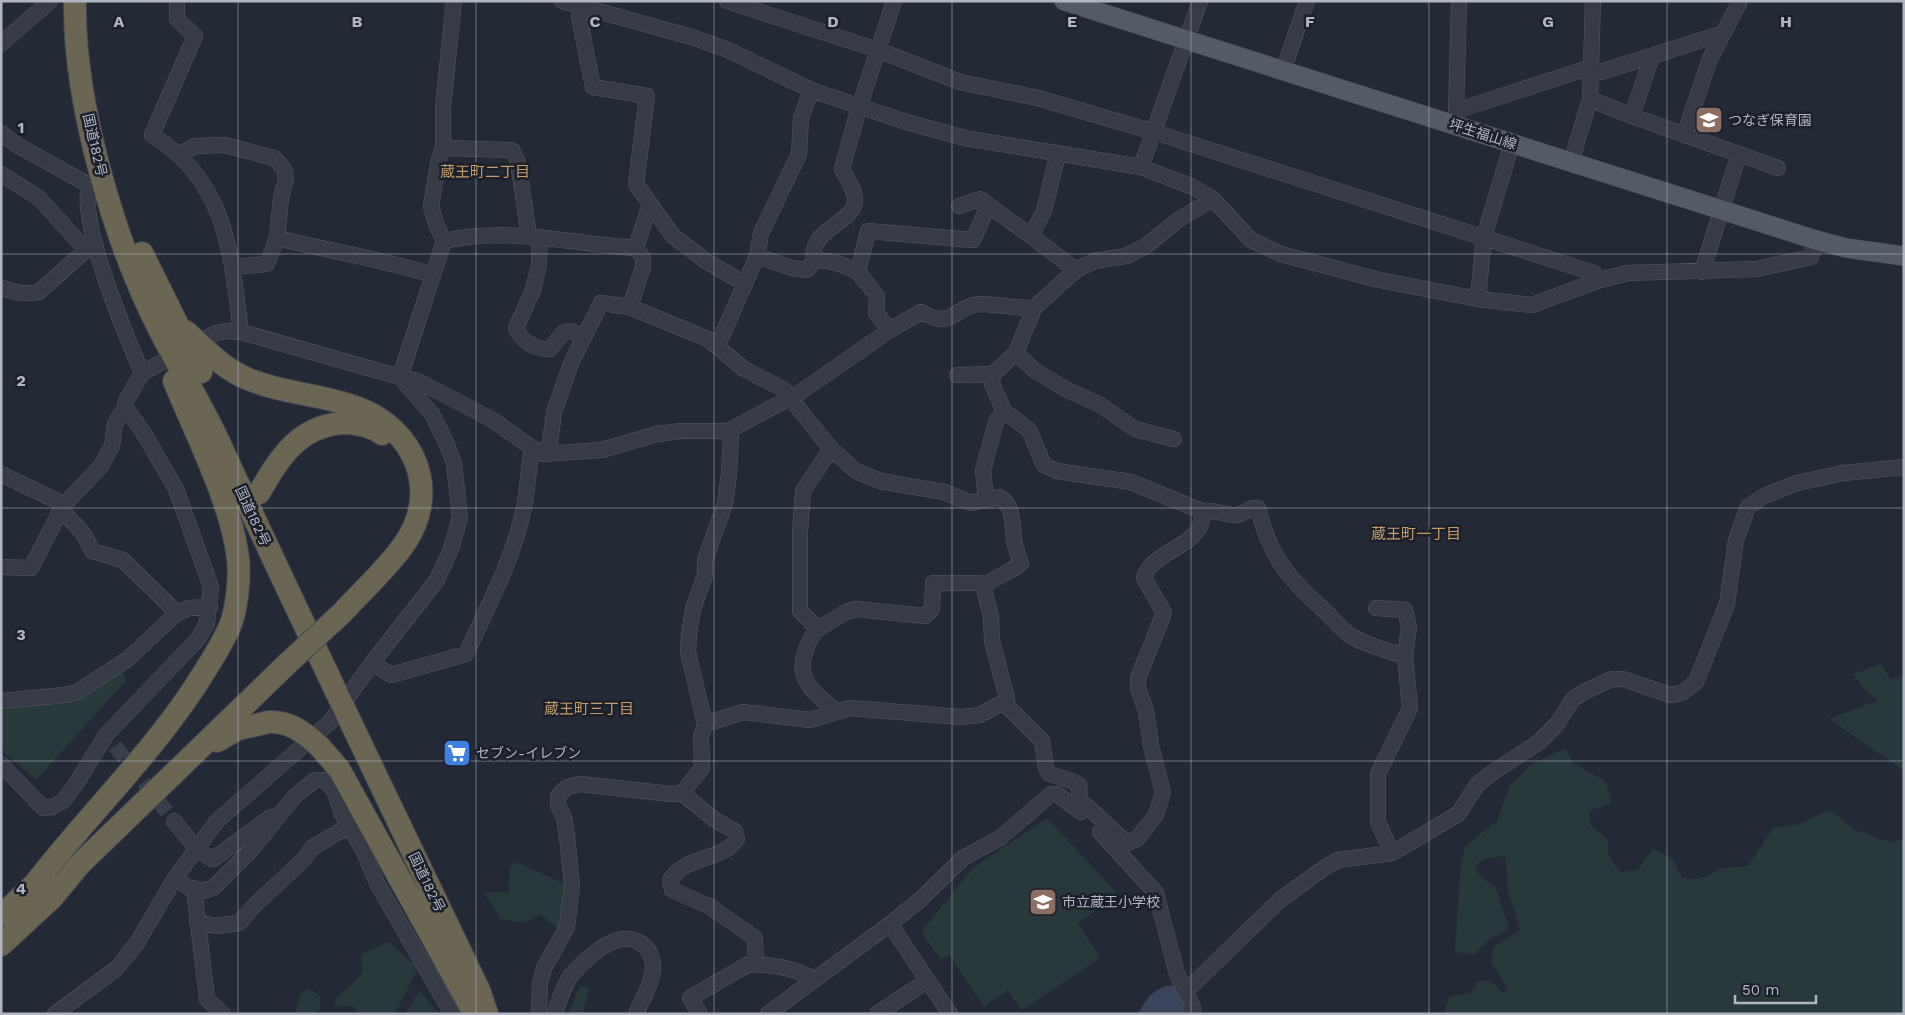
<svg xmlns="http://www.w3.org/2000/svg" width="1905" height="1015" font-family="'Work Sans','Noto Sans JP',sans-serif">
	<style>
		.green { fill: #29383a }
		.water { fill: #3a455c }
		.lines { fill: none; stroke-linecap: round; stroke-linejoin: round }
		.minor-tunnel { stroke: #383e4a; stroke-width: 15; stroke-dasharray: 15 8; stroke-linecap: butt }
		.minor-casing { stroke: #545964; stroke-width: 16 }
		.major-casing { stroke: #40444f; stroke-width: 20 }
		.highway-casing { stroke: #414651; stroke-width: 24 }
		.minor { stroke: #363b46; stroke-width: 15 }
		.major { stroke: #545a66; stroke-width: 19 }
		.highway { stroke: #6b6554; stroke-width: 22 }
		.highway-bridge-casing { stroke: #414651; stroke-width: 24; stroke-linecap: butt }
		.highway-bridge { stroke: #6b6554; stroke-width: 22 }
		.grid { fill: none; stroke: #b1b6c2; stroke-width: 1; stroke-opacity: 0.55 }
		.labels { text-anchor: middle; stroke-width: 5; stroke-linejoin: round; paint-order: stroke }
		.poi-label { font-size: 14px; fill: #b1b6c2; stroke: #1c202b; text-anchor: start }
		.street-label { font-size: 14px; fill: #b1b6c2; stroke: #1c202b }
		.neighbourhood-label { font-size: 15px; fill: #c59c69; stroke: #1c202b }
		.grid-label { font-size: 16px; text-anchor: middle; font-weight: bold; fill: #b1b6c2; stroke: #1c202b; stroke-width: 5; stroke-linejoin: round; paint-order: stroke }
	</style>
	<rect width="100%" height="100%" fill="#232935"/>
	<path class="green" d="M1881 664 1891 679 1904 675V771L1829 719 1878 700 1866 692 1853 674Z
		M121 668 126 681 36 780 1 750V706L77 700Z
		M1565 748 1574 764 1606 781 1611 803 1589 811 1590 825 1607 838 1609 857 1621 872 1637 870 1653 848 1673 860 1682 877C1699 882 1706 876 1720 869 1728 866 1740 867 1748 866L1773 828 1796 825 1829 810 1856 830 1892 843 1904 839V1014H1443L1450 996 1470 993 1479 981H1490L1503 993 1508 990 1491 961 1494 947 1520 930 1508 891 1505 856 1483 859 1475 867 1481 878 1495 886 1509 928 1485 943 1473 955 1455 952 1459 882 1465 846 1497 821 1509 787 1529 766Z
		M1047 818 1119 895 1078 923 1100 958 1022 1010 1007 990 984 1007 949 955 941 960 921 932 973 868Z
		M518 862C535 872 552 876 569 887L567 915 558 929 541 914 525 923 500 919 484 892H509L510 867Z
		M389 942 418 968 395 1014H356L354 1007 334 1005 336 998 362 974 361 954Z
		M580 986 590 988 583 1010 584 1014H568Z
		M309 988 320 996V1009L312 1014H295L301 994Z
		M419 991 440 1014H405Z"/>
	<path class="water" d="M1174 985 1183 1000 1185 1014H1138C1147 997 1154 987 1174 985Z"/>
	<g class="lines">
		<path class="minor-tunnel" d="M115 746 174 821"/>
		<defs>
			<path id="minor" d="M177 1V19L195 36 152 135C227 181 231 253 241 332
				M454 1 443 107V148L438 163 431 206 436 224 444 241 400 377 418 381 493 420 532 448 544 454 602 450 657 434 680 431H728L731 436 729 474 725 504 705 560V575L693 609 689 634 688 652 705 724 743 712 810 720 850 708 961 717 980 715 1000 704 1006 705 1042 741 1046 768 1050 774 1072 781 1079 785 1080 800 1075 805
				M562 1 695 38 728 50 811 90 903 121 965 138 1141 167 1193 187 1213 199 1251 240 1281 254 1379 280 1478 299 1532 305 1600 280 1628 273 1756 269 1811 257 1816 240
				M585 1 579 16 593 87 647 96 636 184 673 236 706 261 745 284
				M727 1 878 50 960 82 1038 98 1154 132 1594 273 1600 280
				M1459 1 1456 111 1591 67
				M1 44 50 1
				M1283 71 1307 1
				M1591 75 1721 34
				M1590 99 1593 1
				M1632 116 1652 56
				M1 133 17 145 89 185H98
				M1684 135 1710 59 1740 1
				M443 148 512 150 518 162 529 236
				M1058 153 1044 211 1031 236 1076 270
				M179 155 195 146 225 145 274 158 279 163 285 171 286 179 281 198 277 238 267 264 233 267
				M1571 162 1590 99 1632 116 1778 168
				M1141 167 1200 1
				M1 174 39 198 86 250
				M959 206 980 199 1031 236
				M540 237 539 265 533 290 516 328C521 341 536 350 550 349L564 332 571 331 584 337
				M277 238C329 251 382 259 433 275
				M444 241C507 226 573 244 636 248L650 204
				M757 256 792 268 807 270 814 261C830 259 844 265 858 272
				M814 261C808 229 852 224 855 202 856 191 847 179 842 169L858 111 894 1
				M1702 272 1739 154
				M1 288C14 292 25 295 39 292L86 250 95 247
				M1478 299 1484 237 1512 143
				M630 307 643 267V258L636 248
				M890 330 876 313 877 296 858 272 868 231 973 240 988 206
				M718 345 757 256 761 233 799 154 801 118 811 90
				M1016 353 1034 370 1069 391 1099 404 1135 429 1174 439
				M993 374 992 384 1004 411 1029 430 1044 465 1057 471 1131 482 1204 512
				M957 375 993 374 1016 353 1034 308 1076 270 1094 261 1126 256 1146 246 1178 220 1213 199
				M728 431 799 393 890 330 921 312C957 331 953 304 983 304 1000 305 1017 308 1034 308
				M831 449 803 491 800 532V611L815 626 816 630C791 669 802 686 837 711
				M544 454 550 443 554 412 572 361 601 303 630 307 708 339 744 369 783 389 831 449 856 471 880 481 944 492 971 503 1000 497C1016 507 1011 528 1015 544 1016 551 1019 557 1021 563 1011 573 990 578 984 588L991 617 992 641 1007 698 1006 705
				M1 474 57 501C63 506 63 512 68 517 81 531 84 532 92 551L123 560 177 613
				M986 500 983 470 996 422 1004 411
				M1 567 31 568 63 506 101 466 112 446 115 424 125 407
				M1376 608 1405 610 1409 627 1405 656 1410 708 1378 774V822L1392 853
				M816 630 846 612 856 609 925 616 932 609 933 583H980L986 585
				M372 663 391 675 466 654C487 608 512 562 523 512 528 491 528 469 532 448
				M1 701 65 695 77 692 128 659 177 613 189 608 210 607
				M1 764 43 808 53 807 63 801 76 784 106 735 198 639 207 623 211 587 176 489 143 432 125 407 126 401 142 373C125 333 79 224 89 185
				M682 793 715 820 735 831 737 839C722 862 689 853 670 880L672 890 709 906 755 938 756 964
				M1080 800 1127 843 1137 839 1156 815 1163 792 1151 746 1146 711 1138 688V678L1164 613 1144 578C1153 552 1186 550 1199 528 1202 524 1202 517 1204 512 1215 509 1224 515 1236 515 1244 515 1249 506 1258 508 1270 558 1289 579 1326 612 1334 620 1342 630 1351 636 1367 645 1387 651 1405 656
				M174 821C186 835 196 852 213 859L271 817
				M1100 832 1156 893 1177 974 1192 1005 1194 1014
				M175 878 188 887 203 891 213 888 251 850 295 796 315 780H323L330 785 336 795 342 814 363 850 377 883 452 1014
				M194 889 207 999 223 1014
				M197 922 216 926 239 923 254 906 304 859 313 847 349 826
				M890 924 950 1014
				M1186 991 1280 900 1324 868 1338 860 1392 853 1458 814 1477 785 1489 775 1539 742 1557 724 1573 699 1584 692 1612 679H1623L1670 695 1682 693 1696 682 1727 604 1736 540 1748 507 1764 496 1797 483 1843 473 1904 467
				M55 1014 117 968 137 943 175 878 217 821 330 722 372 663 437 580 451 549 460 518 454 463 446 442 432 414 400 377 241 332 226 331 216 333 142 373
				M539 1014 540 983 544 968 567 927 572 885 567 836 564 818 558 805V796L567 787 580 784 671 794 682 793 702 768 701 736 705 724
				M555 1014C559 1001 564 982 574 972 589 956 619 927 642 944 649 949 653 958 653 967 653 982 642 1000 636 1014
				M700 1014 690 998 747 965C766 963 799 968 814 980
				M768 1014 890 924 920 900 963 858 1000 838 1051 794H1057L1081 812
				M877 1014 928 980"/>
			<path id="major" d="M1064 1 1816 240 1846 248 1904 256"/>
			<path id="highway" d="M75 1C73 100 114 241 159 329 180 370 205 410 224 453 307 633 393 811 479 990L487 1014
				M142 253 201 372
				M185 331C205 348 223 369 248 379 283 394 322 394 358 408 414 429 441 490 405 543 387 569 363 590 342 613
				M259 493C281 455 301 423 349 423 360 424 373 427 382 434
				M217 741 238 729 269 722
				M320 747 339 769 474 1013
				M34 885C86 817 149 757 196 685 208 666 221 647 230 626 237 609 240 577 238 559 232 504 195 432 174 381
				M1 916 44 875
				M1 945 51 899 80 864 288 663"/>
		</defs>
		<use href="#minor" class="minor-casing"/>
		<use href="#major" class="major-casing"/>
		<use href="#highway" class="highway-casing"/>
		<use href="#minor" class="minor"/>
		<use href="#major" class="major"/>
		<use href="#highway" class="highway"/>
		<defs>
			<path id="highway-bridge" d="M288 663 342 613
				M269 722C290 721 305 733 320 747"/>
		</defs>
		<use href="#highway-bridge" class="highway-bridge-casing"/>
		<use href="#highway-bridge" class="highway-bridge"/>
	</g>
	<path class="grid" d="M238 1V1014M476 1V1014M714 1V1014M952 1V1014M1191 1V1014M1429 1V1014M1667 1V1014M1 254H1904M1 508H1904M1 761H1904"/>
	<defs>
		<symbol id="school-square" viewBox="-11 -11 22 22"><rect x="-9" y="-9" width="18" height="18" rx="4" fill="#8d6e63" stroke="#1c202b"/><path d="M0-5L7-2L0 1L-7-2ZM-4 1L0 2.5L4 1V4Q0 6-4 4Z" fill="#fff"/></symbol>
		<symbol id="supermarket-square" viewBox="-11 -11 22 22"><rect x="-9" y="-9" width="18" height="18" rx="4" fill="#3f7fe0" stroke="#1c202b"/><path d="M-6-5.5h2.5l.6 2H6L4.5 2H-2.5L-4.4-4H-6ZM-1.5 3.2a1.3 1.3 0 1 0 .1 0ZM3 3.2a1.3 1.3 0 1 0 .1 0Z" fill="#fff"/></symbol>
	</defs>
	<g fill-rule="evenodd">
		<use href="#school-square" x="1693" y="104" width="32" height="32"/>
		<use href="#supermarket-square" x="441" y="737" width="32" height="32"/>
		<use href="#school-square" x="1027" y="886" width="32" height="32"/>
	</g>
	<g class="labels">
		<g class="poi-label">
			<text x="1728" y="125">つなぎ保育園</text>
			<text x="476" y="758">セブン-イレブン</text>
			<text x="1062" y="907">市立蔵王小学校</text>
		</g>
		<g class="street-label">
			<text transform="translate(1483 134) rotate(18)" y="5">坪生福山線</text>
			<text transform="translate(95 145) rotate(77)" y="5">国道182号</text>
			<text transform="translate(253 516) rotate(65)" y="5">国道182号</text>
			<text transform="translate(427 882) rotate(64)" y="5">国道182号</text>
		</g>
		<g class="neighbourhood-label">
			<text x="485" y="177">蔵王町二丁目</text>
			<text x="1416" y="539">蔵王町一丁目</text>
			<text x="589" y="714">蔵王町三丁目</text>
		</g>
	</g>
	<g class="grid-label">
		<text x="119" y="27">A</text>
		<text x="357" y="27">B</text>
		<text x="595" y="27">C</text>
		<text x="833" y="27">D</text>
		<text x="1072" y="27">E</text>
		<text x="1310" y="27">F</text>
		<text x="1548" y="27">G</text>
		<text x="1786" y="27">H</text>
		<text x="21" y="133">1</text>
		<text x="21" y="386">2</text>
		<text x="21" y="640">3</text>
		<text x="21" y="894">4</text>
	</g>
	<rect width="1905" height="1015" fill="none" stroke="#b1b6c2" stroke-width="5"/>
	<path d="M1735 995v8h81v-8" fill="none" stroke="#b1b6c2" stroke-width="2.5"/>
	<text x="1742" y="995" font-size="15" fill="#b1b6c2" stroke="#1c202b" stroke-width="4" paint-order="stroke">50 m</text>
</svg>
